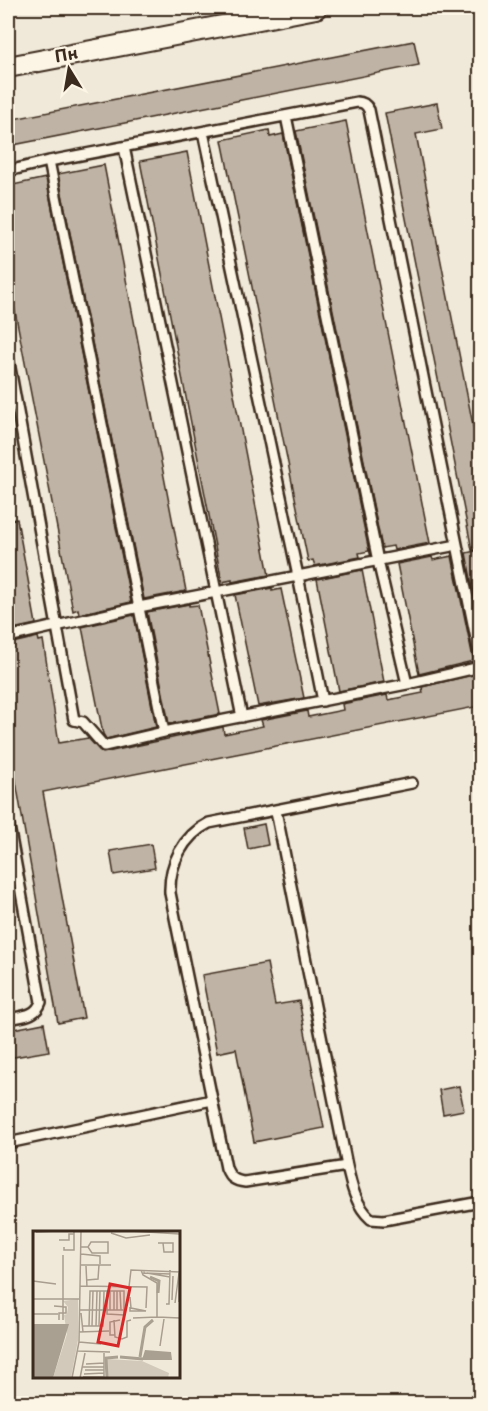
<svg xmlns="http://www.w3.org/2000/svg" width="488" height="1411" font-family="'Playpen Sans',sans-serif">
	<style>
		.building { fill: #beb3a4; stroke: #3b2a1e; stroke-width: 1.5 }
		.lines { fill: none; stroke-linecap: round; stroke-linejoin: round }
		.lane-casing { stroke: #3b2a1e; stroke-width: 14 }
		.street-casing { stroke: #3b2a1e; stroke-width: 24 }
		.lane { stroke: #fcf5e5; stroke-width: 9 }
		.street { stroke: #fcf5e5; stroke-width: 20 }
		.inset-river { fill: none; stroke: #aaa091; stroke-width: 3 }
		.inset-road { fill: none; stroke: #a89d8e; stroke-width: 1.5 }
		.view { fill: #d62828; fill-opacity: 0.15; stroke: #d62828; stroke-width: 3 }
		.inset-edge { fill: none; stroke: #3b2a1e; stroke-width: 3 }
	</style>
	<rect width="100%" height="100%" fill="#f0e9d9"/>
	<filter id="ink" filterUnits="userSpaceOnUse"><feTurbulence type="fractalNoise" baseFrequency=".0167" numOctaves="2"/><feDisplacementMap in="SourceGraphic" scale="12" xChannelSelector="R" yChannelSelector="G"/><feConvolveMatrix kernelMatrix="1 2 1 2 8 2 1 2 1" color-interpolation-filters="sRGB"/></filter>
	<g filter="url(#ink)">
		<path class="building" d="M414 41 419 65 8 146V120Z
			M437 103 442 129 416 134 480 461V549L472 550 385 113Z
			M346 121 430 543 394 550 393 546 382 548 296 131Z
			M269 130 270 137 283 134 369 551 359 553 360 557 315 566 313 560 308 561 222 140Z
			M187 152 269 575 232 582V580L222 582 140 161Z
			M104 165 186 591 144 599 58 174Z
			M46 178 131 602 79 614 78 609 73 611 8 275V186Z
			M17 519 36 624 8 630V520Z
			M480 550V626L466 553Z
			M452 556 473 658V661L419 674 397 564 432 557 433 560Z
			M362 570 384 682 339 691 317 579Z
			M272 588V591L281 589 304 698 258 706 235 595Z
			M189 604V606L198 605 220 714 169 724 147 612Z
			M134 615 156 727 106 739 103 734 82 627Z
			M38 637 39 641 43 640 59 743 88 738 99 750 103 753 223 727 224 734 263 726 261 720 307 711 308 717 343 710 342 704 387 695 388 700 423 693 422 687 480 673V706L43 792 84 1018 58 1023 8 736V644Z
			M264 824 268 845 248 849 244 828Z
			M151 844 155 868 114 875 110 851Z
			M267 963 275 1005 299 1001 324 1128 254 1142 236 1049 217 1053 202 975Z
			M44 1023 49 1051 8 1058V1030Z
			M459 1086 464 1110 443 1114 439 1090Z"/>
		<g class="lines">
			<defs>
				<path id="lane" d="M286 116 378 561 407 684
					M203 132 298 576 323 701
					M124 147 242 717
					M49 161 164 732
					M8 171 49 161 357 102C363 102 366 104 369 110L480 658 479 664 476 668 407 684 164 732 104 746 83 722 74 720 8 357
					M8 637 139 607 457 545
					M276 811 347 1166C351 1185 356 1206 371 1219L384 1220 480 1202
					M8 821 41 1002C36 1017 21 1016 8 1019
					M8 1143 212 1100
					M347 1166 245 1182C235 1181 230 1178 226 1168L170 893C169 864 183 836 209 823L412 783"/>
				<path id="street" d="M8 67 316 8"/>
			</defs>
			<use href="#lane" class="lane-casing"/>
			<use href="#street" class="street-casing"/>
			<use href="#lane" class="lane"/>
			<use href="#street" class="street"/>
		</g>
	</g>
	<g transform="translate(33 1231)">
		<rect width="147" height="147" fill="#f0e9d9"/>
		<path d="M45 68V109L38 147H20L34 103 31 84 34 83 35 76 30 70ZM74 128 109 130 136 142 135 147H74Z" fill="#d2c9ba"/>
		<path d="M0 93H36L20 147H0ZM112 119 138 121 139 129H109Z" fill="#aaa091"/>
		<path class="inset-river" d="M117 46 126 50 125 62M87 126 110 128M107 126 112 96 120 89M74 147 73 127 85 126"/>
		<path class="inset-road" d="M97 0 147 3M3 1 25 0M78 2 93 7 117 4M26 9H36V3H41M125 12H140V21H131L130 12M31 16V19H41V0M48 16H55L58 11H75V22H59L55 16M48 23 67 25V33M30 24V89M48 34H78M53 35 54 56M108 39 110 44 124 52V86L147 87M111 39V42L137 43M114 42 137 46M54 49 65 48 66 34M0 50 23 53M47 55 114 56 113 77M96 56 98 39 147 41M71 60H91V84L74 83V60M77 60V79M81 60V79M84 60V79M87 60 88 79M97 66 98 77 113 80H97V76M0 68H46M139 69 140 45M146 71V42M142 72 146 42M133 73H136L137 39M21 75 33 76V82H26V89M47 79H91M48 82 50 101M0 83H25M100 87 124 86M81 89 82 106 89 108 94 106V90L98 89M50 95H70L71 60H57L56 95M59 95 60 60M63 95 64 60M66 95 67 60M46 101 76 100M82 104H77V91L87 89M46 111 68 113M127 115 131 88M45 120 77 121M71 122V147M53 133 71 132M49 136H71M52 139H71M51 143 71 142M50 146H71M39 147 46 111 48 0M47 147 52 122"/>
		<path class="view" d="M77 53 97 57 85 115 65 111Z"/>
		<rect width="147" height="147" class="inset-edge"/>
	</g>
	<rect width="488" height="1411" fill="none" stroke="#fcf5e5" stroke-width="30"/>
	<rect x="15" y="15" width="458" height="1381" fill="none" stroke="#3b2a1e" stroke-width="2" filter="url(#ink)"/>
	<g transform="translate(69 69) rotate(349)" stroke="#fcf5e5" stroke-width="4.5" paint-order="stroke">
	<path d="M0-4.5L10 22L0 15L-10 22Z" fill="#3b2a1e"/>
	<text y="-9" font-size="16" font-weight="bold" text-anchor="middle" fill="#3b2a1e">Пн</text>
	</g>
</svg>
